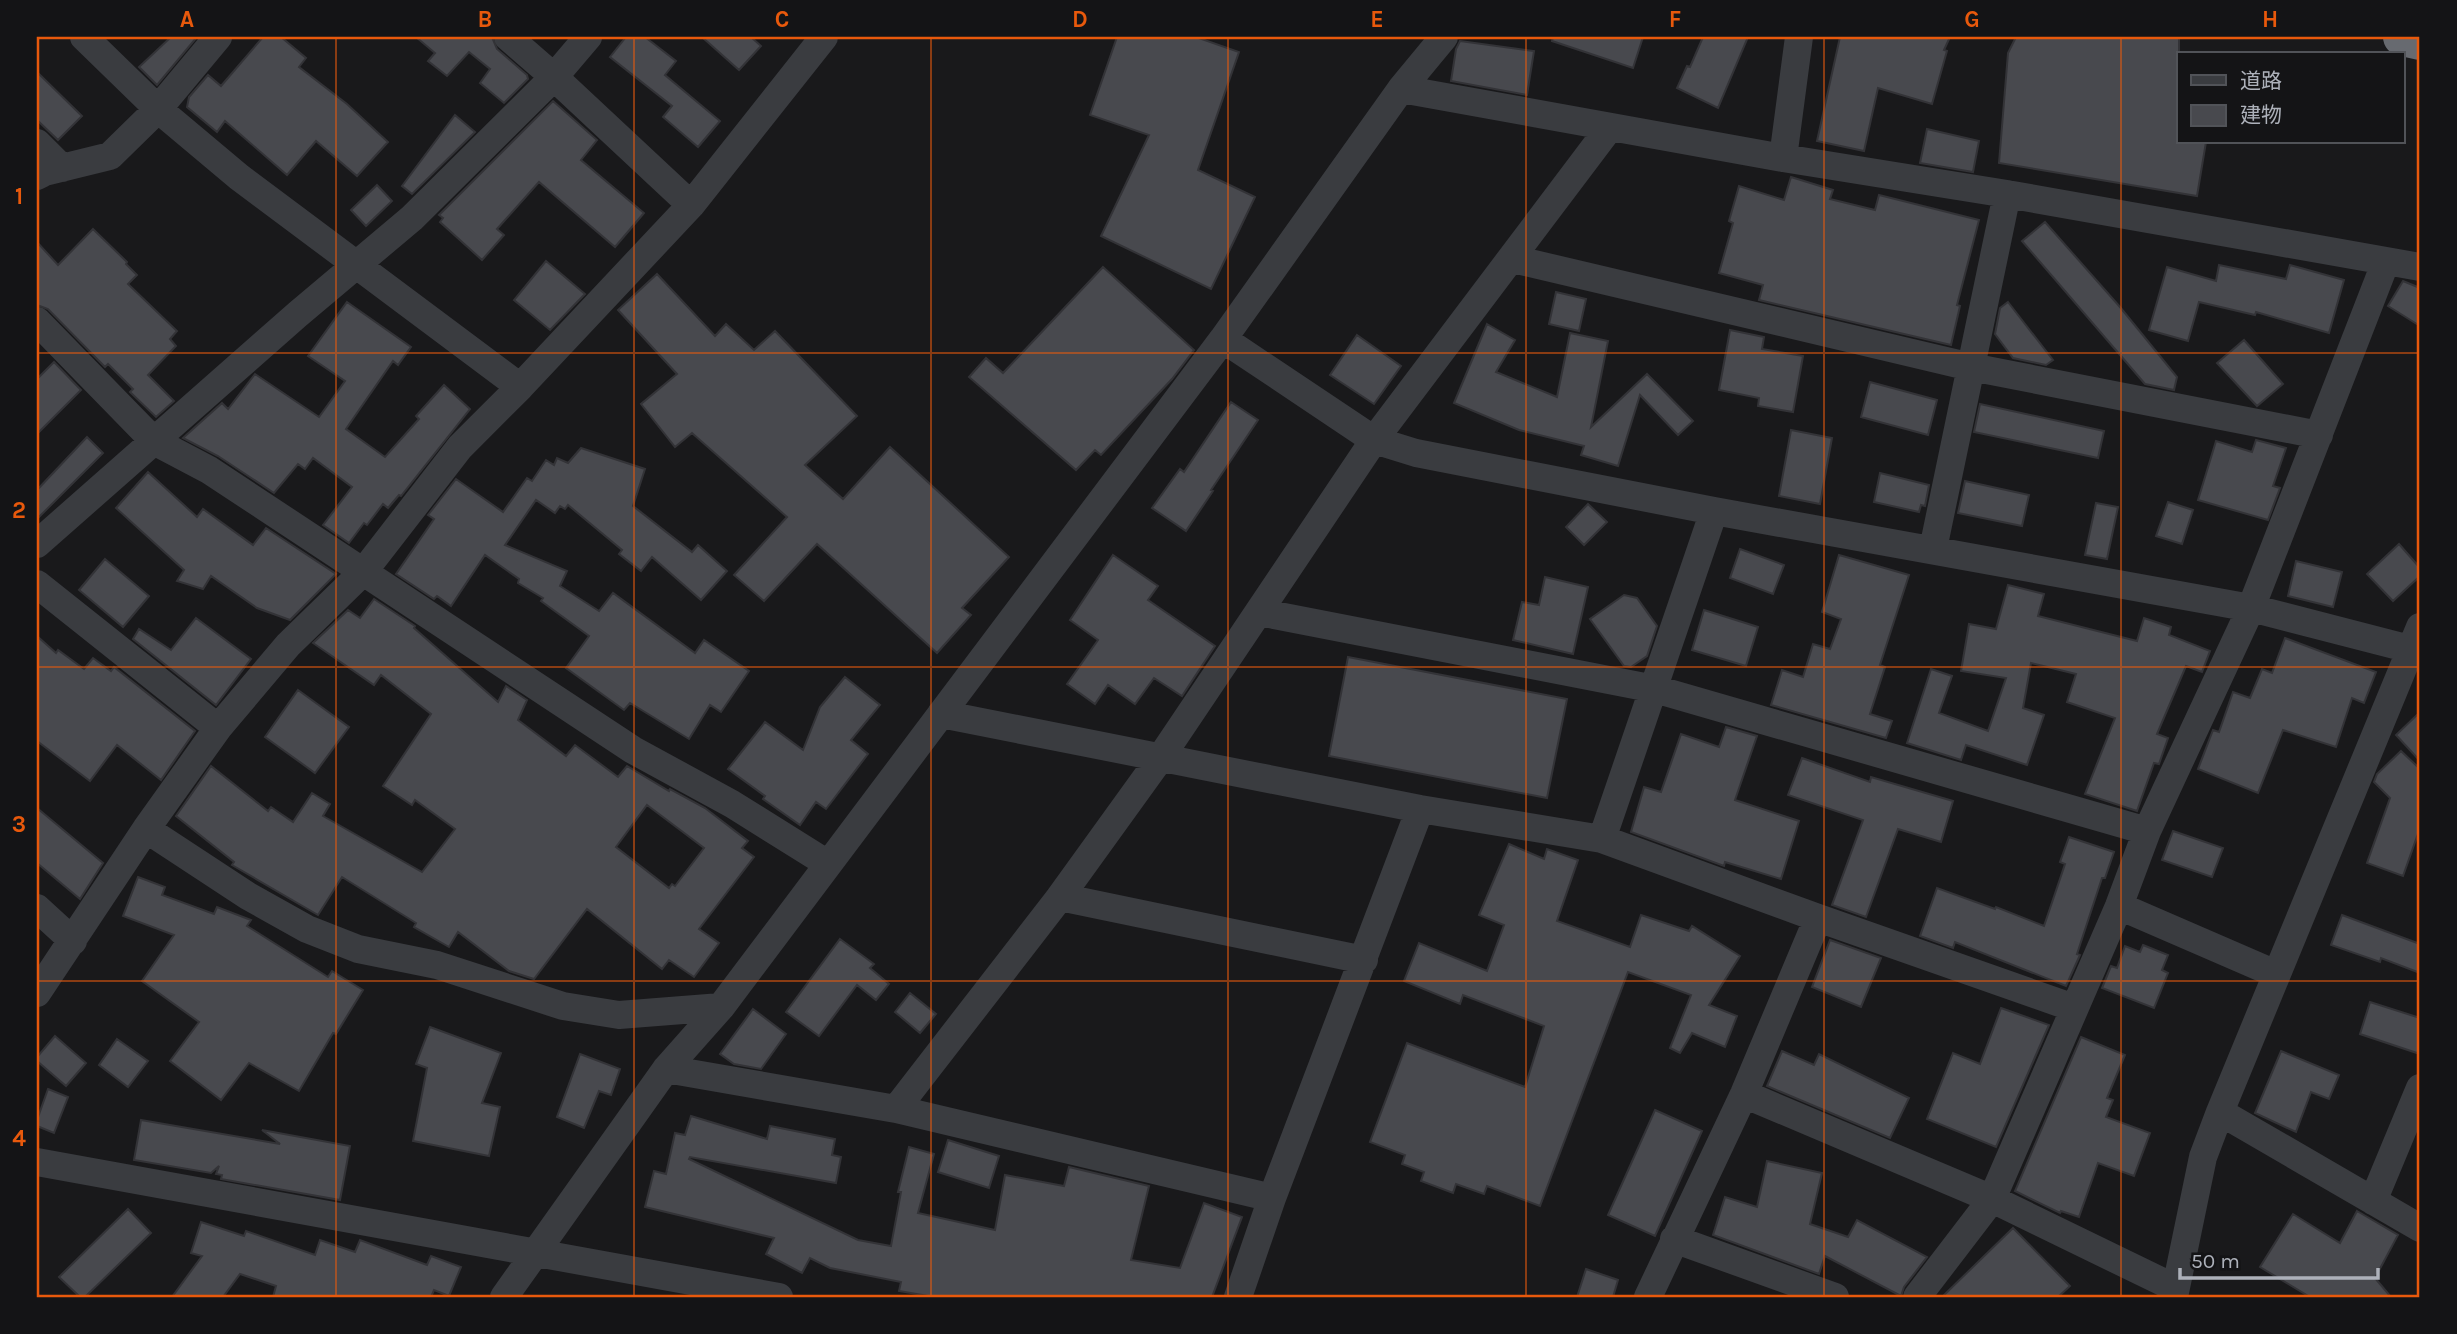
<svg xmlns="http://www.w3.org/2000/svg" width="2457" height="1334" font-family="Karla,'Noto Sans JP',sans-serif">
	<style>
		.building { fill: #48494e; stroke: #333337; stroke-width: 2; fill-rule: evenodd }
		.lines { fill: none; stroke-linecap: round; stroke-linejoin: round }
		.minor { stroke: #3a3c40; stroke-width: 28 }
		.highway { stroke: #676a70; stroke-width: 38 }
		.grid { fill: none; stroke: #e8590c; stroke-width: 2; stroke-opacity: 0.55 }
		.neatline { fill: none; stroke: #e8590c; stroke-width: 2.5 }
		.grid-label { font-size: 23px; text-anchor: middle; font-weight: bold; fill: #e8590c }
	</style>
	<rect width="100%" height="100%" fill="#19191b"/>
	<path class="building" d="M171 37H197L157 85 139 67Z
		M263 37H281L306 58 299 67 347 104 388 142 357 176 316 141 287 175 225 121 217 132 187 107 189 97 208 75 221 86Z
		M416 37H492L497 49 527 75 528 79 504 103 480 83 490 69 469 52 447 76 428 61 435 53Z
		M626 37H645L676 61 665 75 720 121 698 147 663 117 672 106 610 57Z
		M702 37H751L761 46 739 70Z
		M1117 37H1196L1239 52 1198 170 1255 197 1211 289 1101 236 1149 135 1090 115Z
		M1553 37H1643L1633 68 1552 41Z
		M1703 37H1748L1718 108 1677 88 1687 66 1690 67Z
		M1840 37H1950L1944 50 1947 51 1932 104 1878 88 1864 151 1817 141Z
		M2016 37H2179V142H2206L2197 196 1999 163 2008 53Z
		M1460 41 1534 51 1527 95 1451 81 1456 49Z
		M37 72 82 116 58 140 37 120Z
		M553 101 597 140 581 160 644 213 615 247 539 182 497 229 504 235 482 260 440 222 443 218 439 215Z
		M455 115 475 132 412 194 402 186Z
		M1927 129 1979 141 1973 172 1920 163Z
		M1791 177 1833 190 1830 199 1875 210 1879 195 1979 220 1957 305 1960 306 1951 345 1759 300 1763 285 1719 273 1733 223 1729 221 1739 186 1784 200Z
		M377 185 392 201 366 226 351 210Z
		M2045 222 2120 307 2177 377 2174 390 2145 384 2022 241Z
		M93 229 127 262 126 264 137 275 128 284 177 331 170 339 176 346 148 375 174 401 156 417 130 392 133 389 108 364 105 367 48 309 37 305V242L58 265Z
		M546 261 585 294 550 330 514 300Z
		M2219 265 2286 279 2290 265 2344 280 2329 333 2256 312 2255 315 2199 302 2188 341 2149 330 2167 267 2216 281Z
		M1103 267 1194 350 1172 379 1101 455 1095 450 1076 470 969 377 986 358 1003 373Z
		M657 274 715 336 726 324 754 350 775 331 857 416 805 465 843 499 890 447 1009 557 962 608 971 615 937 653 817 544 764 601 734 575 787 517 692 433 675 447 641 404 677 374 618 310Z
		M2403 281 2420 288V326L2388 306Z
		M1556 292 1586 299 1579 331 1549 324Z
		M347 302 411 347 398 365 393 361 346 429 385 457 419 419 416 416 444 385 470 409 401 496 399 495 388 508 383 504 367 525 364 523 349 543 323 525 352 487 313 458 305 469 298 464 274 493 218 456 183 438 222 403 228 409 255 374 319 417 345 381 308 356Z
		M2008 302 2053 360 2046 365 2013 358 1995 334 2000 308Z
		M1487 324 1515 340 1496 372 1557 397 1570 333 1608 341 1591 427 1647 374 1693 421 1678 435 1640 395 1618 466 1581 455 1584 446 1519 430 1454 403Z
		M1730 330 1764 337 1762 349 1803 356 1793 412 1758 406 1759 398 1719 390Z
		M1357 335 1401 366 1374 404 1330 375Z
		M2244 340 2283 384 2257 406 2217 363Z
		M54 362 81 390 37 434V379Z
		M1870 382 1937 400 1928 435 1861 417Z
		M1231 402 1258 420 1211 490 1213 491 1186 531 1152 508 1180 469 1184 472Z
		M1980 404 2104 431 2098 458 1974 432Z
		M1791 430 1832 438 1820 504 1779 496Z
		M87 437 103 453 37 519V490Z
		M2256 440 2286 448 2273 486 2280 488 2268 520 2198 500 2216 441 2252 452Z
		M581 448 645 469 633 506 692 552 698 545 727 571 701 600 652 557 641 571 619 554 622 550 568 505 565 509 560 506 555 513 536 500 505 545 567 571 560 586 599 611 613 593 695 653 704 640 749 671 721 712 710 705 689 739 630 703 624 710 566 668 589 636 541 601 543 598 518 583 519 579 485 555 451 606 437 596 434 599 396 574 434 519 428 515 456 479 503 512 527 478 532 481 546 460 554 465 557 458 568 463Z
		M148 472 197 517 203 509 253 545 266 528 336 574 290 620 257 608 211 576 203 589 177 581 184 570 116 508Z
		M1880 473 1929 485 1925 506 1921 505 1919 512 1874 502Z
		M1965 481 2029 495 2022 526 1958 513Z
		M2168 502 2193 510 2182 544 2156 536Z
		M2096 503 2118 507 2107 559 2085 555Z
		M1588 504 1607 522 1584 545 1566 527Z
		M2399 544 2420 568V576L2393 601 2367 574Z
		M1740 549 1784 565 1773 594 1730 578Z
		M1113 555 1158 586 1148 600 1215 646 1182 696 1154 678 1135 704 1108 685 1095 704 1067 684 1098 640 1070 620Z
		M1839 555 1909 575 1880 665 1885 667 1870 714 1892 721 1886 738 1771 705 1782 670 1803 677 1813 644 1830 649 1841 619 1822 612Z
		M105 559 149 596 123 627 79 590Z
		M2296 561 2342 572 2333 607 2288 596Z
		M1545 577 1588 587 1573 654 1513 640 1522 602 1539 605Z
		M2008 585 2044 594 2038 616 2137 641 2144 618 2171 627 2169 635 2210 651 2202 672 2186 666 2157 734 2168 738 2159 764 2154 763 2137 811 2085 794 2115 718 2067 702 2076 674 2031 663 2023 708 2044 715 2027 765 1966 745 1961 760 1907 743 1931 669 1952 676 1939 713 1988 731 2006 678 1961 671 1969 624 1996 629Z
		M1624 595 1637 598 1657 626 1647 656 1631 667 1624 666 1590 619Z
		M374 599 415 626 414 628 498 702 506 686 527 700 518 720 566 756 575 745 618 777 627 766 669 791 670 789 705 808 748 841 742 848 754 857 699 929 719 943 694 977 669 960 662 969 587 909 534 979 509 971 458 932 449 947 414 927 416 923 342 877 318 915 232 865 234 862 176 816 211 766 268 811 271 807 293 822 312 793 330 804 323 816 422 872 455 829 415 800 412 805 383 786 431 714 381 675 374 685 313 643 348 610 360 618ZM647 805 704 848 675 886 672 884 669 888 616 847Z
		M1704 610 1758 627 1746 666 1692 650Z
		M196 618 251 659 216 705 133 639 139 629 171 650Z
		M37 636 56 653 58 650 84 669 93 658 111 671 114 667 195 731 161 780 117 745 90 781 37 741Z
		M2285 638 2376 672 2364 703 2352 698 2336 747 2283 730 2258 793 2198 769 2213 730 2219 732 2233 692 2250 698 2262 669 2272 673Z
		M1348 657 1567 699 1547 798 1329 756Z
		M845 677 880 705 851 740 868 754 826 809 816 802 800 825 763 799 765 796 728 769 765 722 803 750 820 707Z
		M298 690 349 727 315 773 265 737Z
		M2420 712V761L2396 735Z
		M1726 727 1757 736 1735 800 1799 821 1781 879 1725 862 1724 866 1631 832 1644 787 1661 792 1681 734 1719 747Z
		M2401 751 2420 769V828L2403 876 2367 863 2390 798 2374 782 2377 774Z
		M1802 758 1870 782 1871 777 1953 801 1941 842 1898 829 1866 917 1832 905 1863 820 1788 795Z
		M37 808 103 863 80 899 37 863Z
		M2173 831 2223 848 2212 877 2162 860Z
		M2069 837 2114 852 2105 878H2102L2077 954 2080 955 2066 986 1955 942 1953 948 1920 936 1937 888 1995 909 1996 907 2044 926 2065 864 2060 862Z
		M1509 844 1544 859 1547 849 1578 860 1557 921 1630 947 1641 915 1689 931 1692 926 1740 956 1709 1005 1737 1016 1725 1047 1692 1033 1680 1053 1670 1048 1691 995 1628 972 1540 1206 1487 1186 1484 1194 1456 1184 1453 1193 1421 1181 1424 1172 1402 1164 1405 1155 1370 1142 1407 1043 1525 1087 1544 1026 1463 995 1460 1004 1404 981 1419 943 1487 971 1504 925 1479 915Z
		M138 877 165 887 162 895 214 914 217 907 251 920 247 926 328 977 332 971 363 990 336 1034 333 1033 299 1091 249 1063 221 1100 170 1061 199 1022 142 981 174 935 123 916Z
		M2342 915 2420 944V973L2381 958 2380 962 2331 945Z
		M840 939 874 964 870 968 889 984 876 1000 857 985 819 1036 786 1012Z
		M1830 940 1881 958 1861 1007 1812 987Z
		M2143 945 2168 955 2162 970 2168 973 2154 1008 2102 988 2111 966 2117 968 2125 946 2140 952Z
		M910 993 936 1014 920 1033 895 1012Z
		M2370 1002 2420 1018V1054L2360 1034Z
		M2001 1008 2049 1025 1996 1147 1927 1119 1953 1053 1980 1064Z
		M753 1009 786 1034 761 1069 734 1064 720 1054Z
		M430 1027 501 1053 482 1103 500 1107 489 1156 413 1141 427 1068 416 1064Z
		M55 1036 86 1063 66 1086 37 1061V1057Z
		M2081 1037 2125 1055 2107 1098 2113 1100 2106 1117 2150 1133 2134 1176 2098 1163 2079 1217 2061 1211 2060 1213 2015 1191Z
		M117 1039 148 1061 128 1087 99 1065Z
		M1782 1051 1814 1065 1819 1054 1909 1098 1890 1138 1767 1086Z
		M2281 1051 2339 1075 2329 1099 2311 1092 2296 1132 2255 1113Z
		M580 1054 620 1069 611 1095 599 1091 584 1128 557 1117Z
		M48 1089 68 1097 54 1133 37 1126V1120Z
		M1655 1110 1702 1131 1655 1236 1608 1215Z
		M691 1116 767 1139 770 1126 835 1139 832 1155 841 1157 836 1183 690 1157 689 1159 858 1240 891 1246 901 1192H898L909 1147 934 1154 918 1213 995 1230 1005 1175 1064 1186 1069 1167 1149 1186 1131 1260 1180 1268 1204 1203 1242 1217 1212 1297H934L899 1291 901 1282 830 1268 810 1258 802 1273 766 1254 774 1238 645 1207 654 1171 666 1174 675 1133 685 1135Z
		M141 1120 280 1144 262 1130 350 1146 340 1200 221 1179 222 1175 216 1174 219 1166 211 1173 134 1160Z
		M948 1140 999 1156 989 1188 938 1172Z
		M1767 1161 1822 1173 1810 1224 1848 1237 1857 1220 1927 1257 1904 1287 1901 1296 1825 1256 1819 1274 1713 1235 1725 1197 1757 1207Z
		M128 1209 151 1233 85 1297H80L59 1277Z
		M2357 1211 2398 1235 2375 1278 2391 1297H2310L2260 1267 2293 1214 2340 1243Z
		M201 1222 244 1236 246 1231 315 1255 320 1240 355 1252 360 1240 427 1265 431 1256 461 1267 449 1296 434 1290 431 1297H273L276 1286 240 1274 223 1297H172L202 1256 191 1253Z
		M2013 1228 2070 1286 2058 1297H1942Z
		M1586 1269 1618 1280 1613 1297H1577Z"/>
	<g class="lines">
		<path class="minor" d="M84 37 158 109 239 177 520 387
			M508 37 554 77 691 205
			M1401 89 1783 158 2007 194 2420 267
			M37 143 62 168
			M1783 158 1799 37
			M37 176 45 172 110 156 158 109 218 37
			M1513 259 1971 367 2319 435
			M37 321 154 441 209 470 633 750 732 804 828 864
			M1223 339 1374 440 1416 453 1714 511 2251 608 2410 649 2420 656
			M37 544 298 314 412 218 554 77 588 37
			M1933 549 2007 194
			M37 584 218 728
			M1259 612 1655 689 2147 831
			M941 714 1420 809 1602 839 1818 918 2074 1008
			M146 829 248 896 307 929 358 949 437 965 563 1006 619 1015 721 1007
			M1602 839 1714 511
			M1060 897 1364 960
			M2119 906 2276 974
			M37 908 73 941
			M37 993 146 829 218 728 288 645 364 571 460 447 520 387 691 205 824 37
			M666 1069 896 1109 1272 1198
			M1744 1094 1992 1199 2175 1288
			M896 1109 1060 897 1161 757 1374 440 1610 127
			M2220 1112 2420 1228
			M37 1162 779 1297
			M2373 1201 2420 1088
			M1674 1239 1835 1297
			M504 1297 666 1069 721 1007 1223 339 1401 89 1444 37
			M1238 1297 1272 1198 1420 809
			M1648 1297 1744 1094 1818 918
			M1917 1297 1992 1199 2119 906 2147 831 2251 608 2386 261
			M2174 1297 2203 1157 2220 1112 2420 627"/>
		<path class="highway" d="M2402 37 2420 41"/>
	</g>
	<path class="grid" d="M336 37V1297M634 37V1297M931 37V1297M1228 37V1297M1526 37V1297M1824 37V1297M2121 37V1297M37 353H2420M37 667H2420M37 981H2420"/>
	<rect width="2457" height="1334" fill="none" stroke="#141416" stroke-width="77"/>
	<rect x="2177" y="52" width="228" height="91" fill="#141416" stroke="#515358" stroke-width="2"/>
	<rect x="2191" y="75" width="35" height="10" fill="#3a3c40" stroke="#515358" stroke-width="2"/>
	<text x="2240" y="88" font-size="21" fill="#adb1ba">道路</text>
	<rect x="2191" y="105" width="35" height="21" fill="#48494e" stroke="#515358" stroke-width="2"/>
	<text x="2240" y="122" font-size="21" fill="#adb1ba">建物</text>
	<path d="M2180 1268v10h198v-10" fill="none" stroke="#adb1ba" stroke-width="3.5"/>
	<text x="2191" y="1268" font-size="21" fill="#adb1ba" stroke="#141416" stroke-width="5" paint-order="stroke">50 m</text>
	<rect x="38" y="38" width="2380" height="1258" class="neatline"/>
	<g class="grid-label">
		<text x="187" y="27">A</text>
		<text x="485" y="27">B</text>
		<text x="782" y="27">C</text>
		<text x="1080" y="27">D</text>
		<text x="1377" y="27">E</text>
		<text x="1675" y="27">F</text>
		<text x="1972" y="27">G</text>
		<text x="2270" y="27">H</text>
		<text x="19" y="204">1</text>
		<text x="19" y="518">2</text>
		<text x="19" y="832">3</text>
		<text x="19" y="1146">4</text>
	</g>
</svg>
